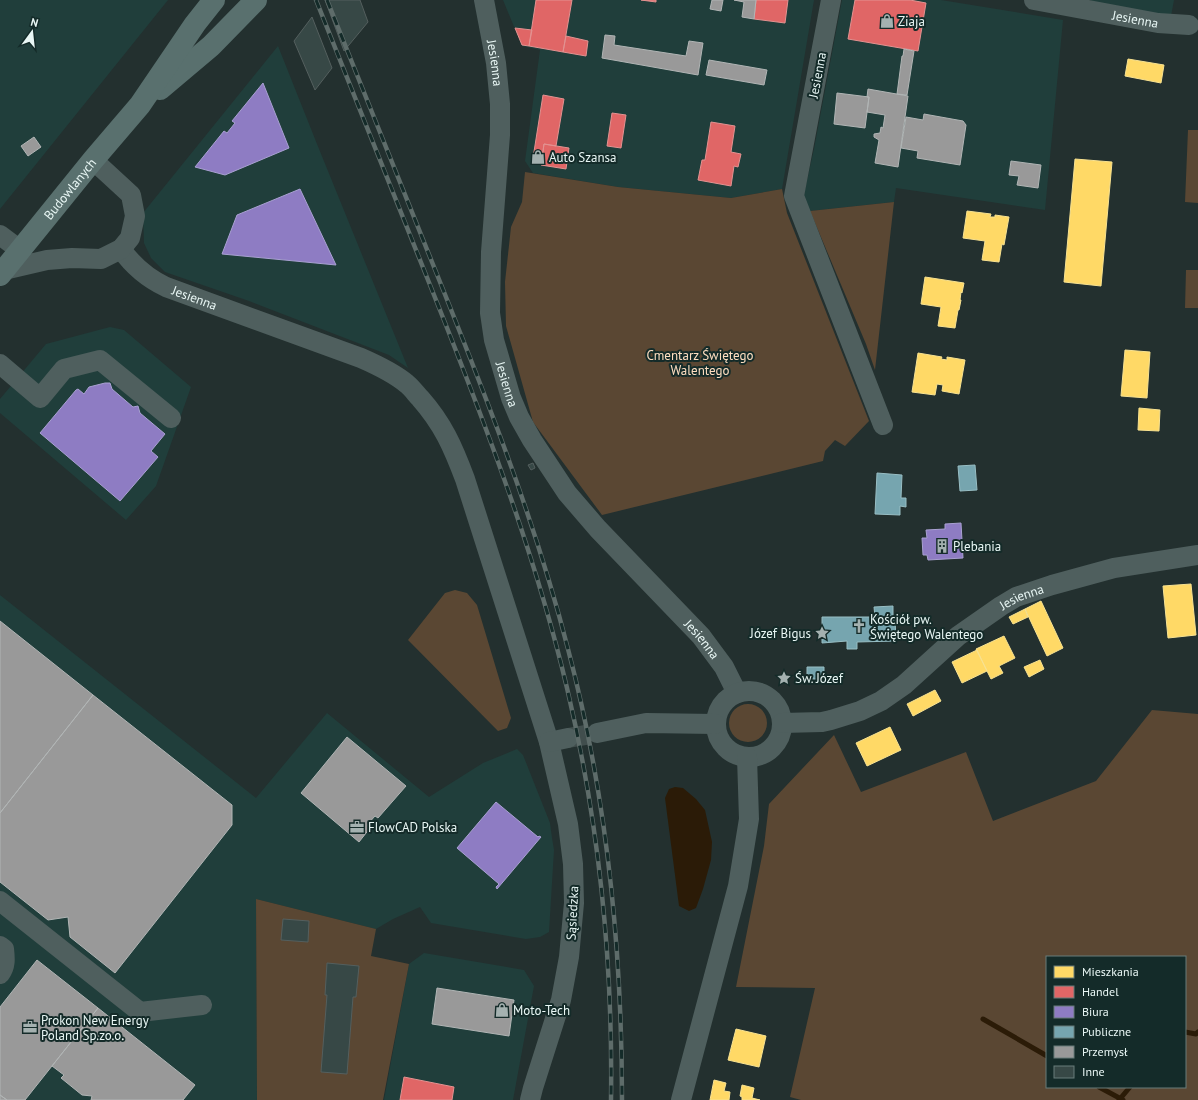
<svg xmlns="http://www.w3.org/2000/svg" width="1198" height="1100" font-family="'PT Sans',sans-serif">
	<style>
		.built { fill: #203e3b }
		.green { fill: #5a4733; fill-rule: evenodd }
		.water { fill: #2b1b07 }
		.homes { fill: #ffd966; stroke: #f8e291 }
		.shops { fill: #e06666; stroke: #e39291 }
		.offices { fill: #8e7cc3; stroke: #a9a1d2 }
		.public { fill: #76a5af; stroke: #98bec4 }
		.industry { fill: #999; stroke: #b1b5b5 }
		.lines { fill: none; stroke-linecap: round; stroke-linejoin: round }
		.stream { stroke: #2b1b07; stroke-width: 5 }
		.building { fill: #374846; stroke: #545f5e }
		.minor-tunnel { stroke: #414e4d; stroke-width: 20; stroke-dasharray: 20 10; stroke-linecap: butt }
		.minor { stroke: #4f5f5e; stroke-width: 20 }
		.major { stroke: #59706e; stroke-width: 22 }
		.rail-casing { stroke: #5e6c6a; stroke-width: 4.5 }
		.rail { stroke: #142b29; stroke-width: 3; stroke-dasharray: 9; stroke-linecap: butt }
		.labels { text-anchor: middle; stroke-width: 4; stroke-linejoin: round; paint-order: stroke }
		.street-label { font-size: 13px; fill: #e9f7f5; stroke: #142b29 }
		.poi-label { font-size: 13px; fill: #e9f7f5; stroke: #142b29; text-anchor: start }
		.park-label { font-size: 13px; fill: #fedec0; stroke: #142b29 }
	</style>
	<rect width="100%" height="100%" fill="#23302f"/>
	<path class="built" d="M0 0H168L0 209Z
		M503 0H814L782 189 731 198 618 187 533 173 525 161 540 50 522 46Z
		M842 0H941L1063 20 1045 210 896 188 894 202 810 211 801 207 814 149Z
		M1091 0H1174L1171 16 1090 3Z
		M278 46 317 144 408 368 389 355 249 301 165 272 151 258 144 243 143 213Z
		M110 327 124 330 191 387 156 486 126 520 0 413V399L46 344Z
		M0 595 256 798 327 713 429 797 483 763 517 749 523 755 550 823 552 838 554 850 549 932 540 937 526 939 431 923 420 907 393 919 376 929 256 899 257 1100H0Z
		M424 953 524 970 534 986 513 1100H384L409 964Z"/>
	<path class="green" d="M1188 130H1198V203L1185 202Z
		M525 172 618 187 731 198 782 189 787 213 869 421 845 446 835 440 825 451 823 461 602 515 533 422 506 326 505 282 511 227 522 202Z
		M894 202 875 370 866 344 810 211Z
		M1186 270H1198V308H1185Z
		M455 590 467 593 477 605 511 718 507 728 498 731 408 640 445 593Z
		M729 723a19 19 0 1 1 38 0a19 19 0 1 1-38 0Z
		M1152 710 1198 714V1100H801L790 1097 815 988 736 987 764 846 769 804 834 735 861 792 966 752 993 821 1096 781ZM1047 957H1185V1087H1047Z
		M256 899 376 929 371 956 409 964 383 1100H257Z"/>
	<path class="water" d="M675 787 683 788 696 799 705 810 712 842 711 860 703 889 696 908 689 911 679 906 665 798 669 789Z"/>
	<path class="homes" d="M1128 59 1164 65 1161 83 1125 76Z
		M1075 159 1112 162 1101 286 1064 282Z
		M967 211 991 214 990 217H995V215L1009 217 1004 245 1002 244 999 262 982 260 985 241 963 238Z
		M925 277 964 283 962 293 961 292 960 300H961L959 310H958L955 328 938 326 941 307 921 304Z
		M1125 350 1150 352 1147 398 1121 396Z
		M918 353 942 357 941 359 947 360V357L965 360 959 394 942 391 943 385 937 384 935 395 912 392Z
		M1139 408 1160 410 1159 431 1138 430Z
		M1191 584 1196 635 1168 638 1163 586Z
		M1041 601 1063 648 1047 656 1025 609Z
		M1025 609 1028 617 1013 624 1009 617Z
		M1004 636 1015 658 999 666 1003 673 991 679 976 649Z
		M977 650 987 671 962 683 952 662Z
		M1040 660 1044 669 1029 677 1024 667Z
		M935 690 941 701 913 716 907 704Z
		M890 727 901 750 867 766 856 743Z
		M736 1029 766 1036 759 1067 728 1060Z
		M714 1080 726 1083 724 1091 730 1092 729 1100H710Z
		M742 1085 754 1088 752 1098 760 1100H742V1097L740 1096Z"/>
	<path class="shops" d="M536 0H572L563 52 529 46Z
		M641 0H656V2Z
		M756 0H788L785 23 754 19Z
		M855 0H910L926 3 918 51 848 39Z
		M515 28 532 30 529 46 522 45Z
		M566 36 588 41 586 56 563 52Z
		M543 95 564 99 556 146 544 144 542 159 533 158Z
		M612 113 626 115 621 148 607 146Z
		M711 122 735 126 731 152 741 154 738 167 734 166 731 186 698 180 702 160H705Z
		M544 144 569 148 566 169 541 165Z
		M404 1077 454 1087 452 1100H400Z"/>
	<path class="offices" d="M263 83 289 148 225 175 195 167 224 131 227 133 235 123 232 121Z
		M300 189 336 265 222 254 237 215Z
		M105 383H110L112 389 133 407 138 406 140 413 165 434 151 451 158 457 120 501 40 433 76 390 78 389 84 394 89 387Z
		M961 523 963 558 928 560 927 555H923L922 538H927L926 530 945 529V524Z
		M496 802 538 837 539 836 541 837 497 889 496 887 499 884 457 848Z"/>
	<path class="public" d="M975 465 977 490 960 491 958 466Z
		M877 473 902 475 901 498H906V507L900 506V515L875 514Z
		M893 606V618H895L896 641 857 642V649H847V641L822 643V617H875L874 607Z
		M807 667H824V679H807Z"/>
	<path class="industry" d="M712 0H723L721 11 710 9Z
		M734 0H756L754 19 742 17 744 2Z
		M605 35 615 36 614 45 686 56 689 41 703 43 698 75 602 58Z
		M904 49 914 51 907 95 897 94 902 56H903Z
		M709 60 767 70 764 85 706 75Z
		M868 89 908 96 898 167 875 163 879 140 874 137V134L880 133 881 127 883 128 885 115 867 112 869 97H867Z
		M837 93 869 97 865 128 834 124Z
		M924 114 963 121 966 125 960 165 917 158 918 151 901 148 906 117 923 120Z
		M34 137 41 147 28 156 21 146Z
		M1011 161 1041 165 1038 188 1017 185 1019 176 1009 175Z
		M0 621 93 695 0 813Z
		M93 695 232 805V825L115 973 70 937 68 917 48 920 0 882V813Z
		M347 737 406 786 378 818 375 816 367 825 370 828 359 842 301 793Z
		M37 960 98 1008 25 1100H7L0 1095V1007Z
		M437 988 514 1000 509 1036 432 1024Z
		M98 1008 195 1085 183 1100H91L92 1096 82 1095 61 1078 64 1075 52 1066Z
		M0 1095 7 1100H0Z"/>
	<g class="lines">
		<path class="stream" d="M983 1019 1047 1056
			M1185 1032 1196 1034 1198 1032
			M1099 1087 1123 1100
			M1119 1100 1130 1087"/>
	</g>
	<path class="building" d="M325 0H360L368 22 344 51Z
		M312 17 332 68 315 90 294 41Z
		M533 463 535 468 531 470 528 465Z
		M283 919 309 921 308 942 281 940Z
		M327 963 359 966 356 997H353L347 1074 321 1072 327 995H325Z"/>
	<g class="lines">
		<path class="minor-tunnel" d="M568 738 597 733"/>
		<g class="minor">
			<path id="s1" d="M484 0 496 63 500 104V135L491 252 490 313 494 340 511 398 519 417 532 440 567 493 598 529 701 636 724 667 737 693"/>
			<path d="M831 0 794 196 883 425"/>
			<path id="s2" d="M1034 0 1158 23 1189 25"/>
			<path d="M0 235 20 250"/>
			<path id="s3" d="M121 249C133 266 147 278 166 287L361 358C377 365 394 373 407 384 412 388 416 394 420 398 443 424 453 447 465 479L549 742 568 824 573 864 574 903 569 957 561 1000 533 1088 530 1100"/>
			<path d="M4 270 47 260 72 258 101 259 121 249 130 238 135 216 131 195 93 160"/>
			<path d="M0 364 40 398 64 369 100 360 171 418"/>
			<circle cx="749" cy="724" r="33"/>
			<path id="s4" d="M782 723 822 722 831 720 860 711 881 701 904 685 958 636 1001 606 1016 597 1052 585 1114 568 1198 555"/>
			<path d="M597 733 646 723 715 724"/>
			<path d="M549 742 568 738"/>
			<path d="M0 901 140 1012 202 1005"/>
			<path d="M0 946 4 949C5 958 6 966 0 974"/>
			<path d="M681 1100 738 886 749 819 747 757"/>
		</g>
		<g class="major">
			<path d="M160 89 211 46 256 0"/>
			<path id="s5" d="M0 275 93 160 140 105 195 24 214 0"/>
		</g>
		<defs>
			<path id="rail" d="M316 0C355 98 395 196 434 295 485 423 535 553 567 688 599 823 613 961 611 1100
				M327 0C362 87 397 175 432 262 483 389 534 516 568 649 607 797 622 947 622 1100"/>
		</defs>
		<use href="#rail" class="rail-casing"/>
		<use href="#rail" class="rail"/>
	</g>
	<defs>
		<symbol id="shop-bare" viewBox="-9 -9 18 18"><path d="M-5-2.5h2.3a2.7 3.5 0 0 1 5.4 0H5L5.5 6h-11ZM-1.5-2.5h3a1.5 2.3 0 0 0-3 0Z" fill="#a4b1b0" stroke="#142b29" stroke-width="2.5" paint-order="stroke"/></symbol>
		<symbol id="building-bare" viewBox="-9 -9 18 18"><path d="M-4-6H4V6H1V3H-1V6H-4ZM-2.5-4.3h1.7v1.8h-1.7ZM.8-4.3h1.7v1.8H.8ZM-2.5-1h1.7V.8h-1.7ZM.8-1h1.7V.8H.8Z" fill="#a4b1b0" stroke="#142b29" stroke-width="2.5" paint-order="stroke"/></symbol>
		<symbol id="church-bare" viewBox="-9 -9 18 18"><path d="M-1.2-6h2.4v3.5h3.3v2.4h-3.3V6h-2.4V-.1h-3.3v-2.4h3.3Z" fill="#a4b1b0" stroke="#142b29" stroke-width="2.5" paint-order="stroke"/></symbol>
		<symbol id="sight-bare" viewBox="-9 -9 18 18"><path d="M0-6L1.8-2.2L6-1.7L2.9 1.2L3.7 5.4L0 3.3L-3.7 5.4L-2.9 1.2L-6-1.7L-1.8-2.2Z" fill="#a4b1b0" stroke="#142b29" stroke-width="2.5" paint-order="stroke"/></symbol>
		<symbol id="office-bare" viewBox="-9 -9 18 18"><path d="M-6-3h4V-5.5h4V-3h4V5H-6ZM-1-4.5V-3h2v-1.5ZM-6 0V1H6V0Z" fill="#a4b1b0" stroke="#142b29" stroke-width="2.5" paint-order="stroke"/></symbol>
	</defs>
	<g fill-rule="evenodd">
		<use href="#shop-bare" x="877" y="11" width="20" height="20"/>
		<use href="#shop-bare" x="528" y="147" width="20" height="20"/>
		<use href="#building-bare" x="932" y="536" width="20" height="20"/>
		<use href="#church-bare" x="849" y="616" width="20" height="20"/>
		<use href="#sight-bare" x="812" y="623" width="20" height="20"/>
		<use href="#sight-bare" x="774" y="668" width="20" height="20"/>
		<use href="#office-bare" x="347" y="817" width="20" height="20"/>
		<use href="#shop-bare" x="492" y="1000" width="20" height="20"/>
		<use href="#office-bare" x="20" y="1017" width="20" height="20"/>
	</g>
	<g class="labels">
		<g class="street-label">
			<text dy="5" stroke="none"><textPath href="#s2" startOffset="103">Jesienna</textPath></text>
			<text dy="5" stroke="none"><textPath href="#s1" startOffset="64">Jesienna</textPath></text>
			<text transform="translate(817 75) rotate(-79)" y="5">Jesienna</text>
			<text dy="5" stroke="none"><textPath href="#s5" startOffset="111">Budowlanych</textPath></text>
			<text dy="5" stroke="none"><textPath href="#s3" startOffset="90">Jesienna</textPath></text>
			<text dy="5" stroke="none"><textPath href="#s1" startOffset="388">Jesienna</textPath></text>
			<text dy="5" stroke="none"><textPath href="#s4" startOffset="279">Jesienna</textPath></text>
			<text dy="5" stroke="none"><textPath href="#s1" startOffset="712">Jesienna</textPath></text>
			<text transform="translate(572 913) rotate(-87)" y="5">Sąsiedzka</text>
		</g>
		<g class="poi-label">
			<text x="898" y="26">Ziaja</text>
			<text x="549" y="162">Auto Szansa</text>
			<text x="953" y="551">Plebania</text>
			<text x="870" y="624">Kościół pw.<tspan x="870" dy="15">Świętego Walentego</tspan></text>
			<text x="811" y="638" text-anchor="end">Józef Bigus</text>
			<text x="795" y="683">Św. Józef</text>
			<text x="368" y="832">FlowCAD Polska</text>
			<text x="513" y="1015">Moto-Tech</text>
			<text x="41" y="1025">Prokon New Energy<tspan x="41" dy="15">Poland Sp.zo.o.</tspan></text>
		</g>
		<g class="park-label">
			<text x="700" y="360">Cmentarz Świętego<tspan x="700" dy="15">Walentego</tspan></text>
		</g>
	</g>
	<rect x="1046" y="956" width="140" height="132" fill="#142b29" stroke="#697d7b"/>
	<rect x="1054" y="966" width="20" height="12" fill="#ffd966" stroke="#697d7b"/>
	<text x="1082" y="976" font-size="12" fill="#e9f7f5">Mieszkania</text>
	<rect x="1054" y="986" width="20" height="12" fill="#e06666" stroke="#697d7b"/>
	<text x="1082" y="996" font-size="12" fill="#e9f7f5">Handel</text>
	<rect x="1054" y="1006" width="20" height="12" fill="#8e7cc3" stroke="#697d7b"/>
	<text x="1082" y="1016" font-size="12" fill="#e9f7f5">Biura</text>
	<rect x="1054" y="1026" width="20" height="12" fill="#76a5af" stroke="#697d7b"/>
	<text x="1082" y="1036" font-size="12" fill="#e9f7f5">Publiczne</text>
	<rect x="1054" y="1046" width="20" height="12" fill="#999999" stroke="#697d7b"/>
	<text x="1082" y="1056" font-size="12" fill="#e9f7f5">Przemysł</text>
	<rect x="1054" y="1066" width="20" height="12" fill="#374846" stroke="#697d7b"/>
	<text x="1082" y="1076" font-size="12" fill="#e9f7f5">Inne</text>
	<g transform="translate(32 32) rotate(15)" stroke="#142b29" stroke-width="3" paint-order="stroke">
	<path d="M0-3L7 15L0 10L-7 15Z" fill="#e9f7f5"/>
	<text y="-6" font-size="11" font-weight="bold" text-anchor="middle" fill="#e9f7f5">N</text>
	</g>
</svg>
